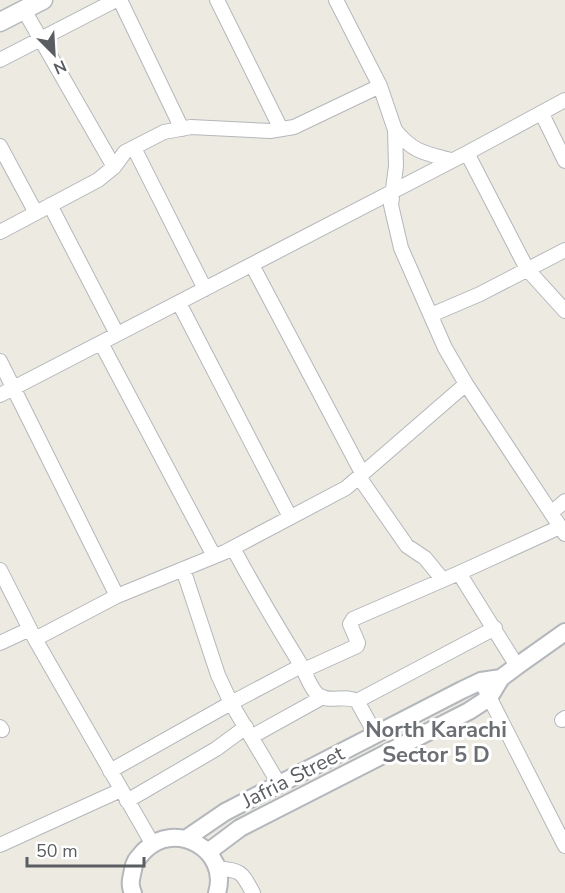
<svg xmlns="http://www.w3.org/2000/svg" width="565" height="893" font-family="'Nunito Sans',sans-serif">
	<style>
		.lines { fill: none; stroke-linecap: round; stroke-linejoin: round }
		.minor-casing { stroke: #b4b7bb; stroke-width: 16 }
		.tertiary-casing { stroke: #b4b7bb; stroke-width: 20 }
		.secondary-casing { stroke: #b5b8bd; stroke-width: 21 }
		.minor { stroke: #fff; stroke-width: 14 }
		.tertiary { stroke: #fff; stroke-width: 16 }
		.secondary { stroke: #fff; stroke-width: 18 }
		.labels { text-anchor: middle; stroke-width: 6; stroke-linejoin: round; paint-order: stroke }
		.street-label { font-size: 21px; fill: #5a5d61; stroke: #fff }
		.neighbourhood-label { font-size: 22px; font-weight: bold; fill: #6b6f73; stroke: #fff }
	</style>
	<rect width="100%" height="100%" fill="#eceae1"/>
	<g class="lines">
		<defs>
			<path id="minor" d="M120 0 182 129
				M217 0 281 129
				M336 0 380 86 395 130 396 166 391 205 401 248 445 348 466 384 565 534
				M24 10 114 167
				M0 60 116 0
				M542 114 565 161
				M395 130C413 152 424 153 451 160
				M0 146 36 213
				M134 148 205 289
				M467 153 527 269 565 311
				M50 205 117 334
				M0 232 98 180 114 167 125 152 164 132 191 127 270 131 294 127 380 86
				M252 265 362 473
				M179 303 290 517
				M431 315 480 294 565 250
				M101 343 214 556
				M0 361 117 596
				M0 395 467 153 565 100
				M359 477 407 546 425 558 443 580
				M551 513 565 501
				M233 548C254 587 277 626 301 665 306 674 310 687 317 694 328 704 345 694 357 701L376 735
				M183 569 218 675 231 703 279 784
				M0 570 35 639 152 843
				M459 573 517 666
				M35 639 117 596 225 552 346 488 466 384
				M0 643 30 629
				M304 670 357 646 358 643 350 624 353 619 459 573 560 527
				M481 681 565 846
				M357 701 495 628
				M562 720 565 718
				M0 727 2 730
				M251 737 323 697
				M110 771 231 703 301 666
				M127 801 216 749 246 727
				M0 845 121 790
				M217 868C242 871 241 871 253 893"/>
			<path id="tertiary" d="M187 838 225 812 462 690 481 681 501 678
				M208 852 240 828 469 711 489 698 501 678 517 666 565 632
				M133 893C129 885 131 879 133 870 134 861 138 858 144 851 175 819 230 850 217 893"/>
			<path id="secondary" d="M0 22 43 0"/>
		</defs>
		<use href="#minor" class="minor-casing"/>
		<use href="#tertiary" class="tertiary-casing"/>
		<use href="#secondary" class="secondary-casing"/>
		<use href="#minor" class="minor"/>
		<use href="#tertiary" class="tertiary"/>
		<use href="#secondary" class="secondary"/>
	</g>
	<g class="labels">
		<g class="street-label">
			<text transform="translate(293 777) rotate(-27)" y="7">Jafria Street</text>
		</g>
		<g class="neighbourhood-label">
			<text x="436" y="737">North Karachi<tspan x="436" dy="25">Sector 5 D</tspan></text>
		</g>
	</g>
	<g transform="translate(54 54) rotate(156)" stroke="#ffffff" stroke-width="4.5" paint-order="stroke">
	<path d="M0-4.5L10 22L0 15L-10 22Z" fill="#5a5d61"/>
	<text y="-9" font-size="16" font-weight="bold" text-anchor="middle" fill="#5a5d61">N</text>
	</g>
	<path d="M27 857v9h117v-9" fill="none" stroke="#5a5d61" stroke-width="3"/>
	<text x="36" y="857" font-size="18" fill="#5a5d61" stroke="#ffffff" stroke-width="4.5" paint-order="stroke">50 m</text>
</svg>
